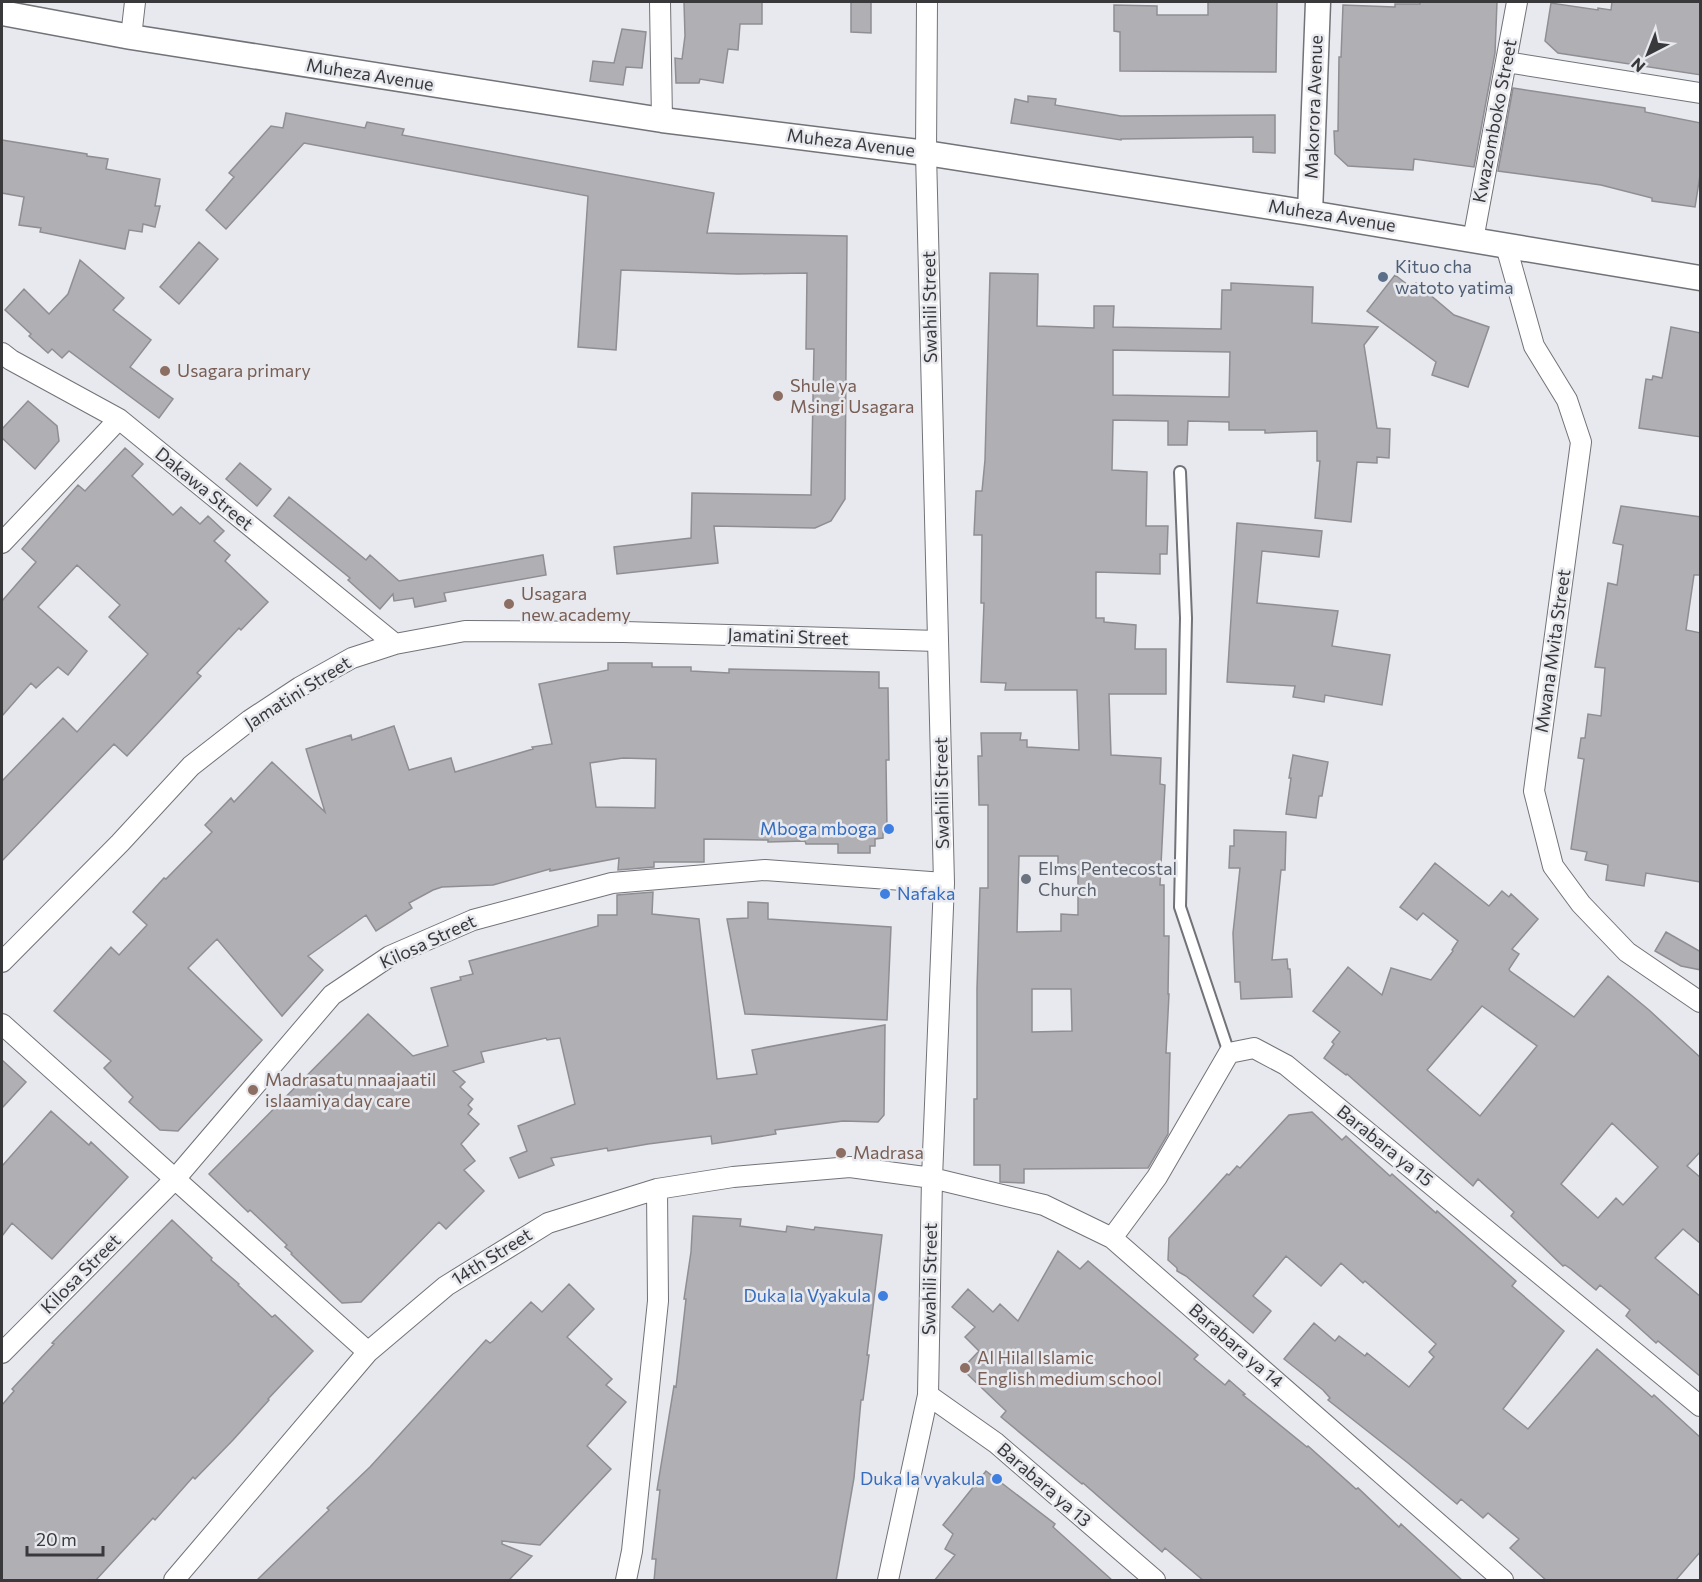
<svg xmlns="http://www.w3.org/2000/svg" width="1702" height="1582" font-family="Commissioner,sans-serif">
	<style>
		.building { fill: #b0afb4; stroke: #8f8e93; stroke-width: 1.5; fill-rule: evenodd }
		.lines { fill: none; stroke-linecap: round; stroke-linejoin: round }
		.service-casing { stroke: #727378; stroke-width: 14 }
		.minor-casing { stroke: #727378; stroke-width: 22 }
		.tertiary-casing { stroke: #727378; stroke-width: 27 }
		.service { stroke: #fff; stroke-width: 10 }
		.minor { stroke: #fff; stroke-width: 20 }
		.tertiary { stroke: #fff; stroke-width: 24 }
		.service-dot { fill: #5c6f8a; stroke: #e7e9ee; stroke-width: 2 }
		.education-dot { fill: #8d6e63; stroke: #e7e9ee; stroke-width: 2 }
		.shop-dot { fill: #3f7fe0; stroke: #e7e9ee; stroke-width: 2 }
		.worship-dot { fill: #6b7280; stroke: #e7e9ee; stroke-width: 2 }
		.labels { text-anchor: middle; stroke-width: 5; stroke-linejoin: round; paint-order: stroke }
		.street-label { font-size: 18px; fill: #39393c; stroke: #e7e9ee }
		.service-label { font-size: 18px; fill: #4e5e75; stroke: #e7e9ee; text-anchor: start }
		.education-label { font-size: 18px; fill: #785e54; stroke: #e7e9ee; text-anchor: start }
		.shop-label { font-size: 18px; fill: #366cbe; stroke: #e7e9ee; text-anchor: end }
		.worship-label { font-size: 18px; fill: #5b616d; stroke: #e7e9ee; text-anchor: start }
	</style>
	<rect width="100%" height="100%" fill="#e7e9ee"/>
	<path class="building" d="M684 2H762V24H740L738 50 728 49 723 83 700 79 699 83H676L675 58 682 59 685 36Z
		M851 2H871V33L851 32Z
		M1208 2H1277L1276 72 1120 71V32L1114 31V5L1157 6V15H1208Z
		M1420 2H1497L1495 53 1474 167 1414 159 1413 170 1348 166 1335 154 1334 131H1338L1339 57H1341L1343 5 1395 7V4H1420Z
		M1612 2H1701V75L1558 53 1545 41 1551 3 1598 10V8L1611 10Z
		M622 29 646 32 642 68 626 67 623 85 590 81 593 61 614 63Z
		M1513 88 1645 108V112L1701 123V169L1695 207 1652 201V198L1601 185 1498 171Z
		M1028 96 1056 99 1055 105 1121 116 1275 115V153L1253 152V137L1121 139V140L1011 123 1015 99 1028 102Z
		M286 113 365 128 367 122 404 129 402 135 714 193 707 233 847 236 845 499 831 521 815 528 714 526 718 563 617 574 614 547 691 538 692 493 811 495 814 349H806L807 273 738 274 621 270 616 350 578 347 588 196 304 143 226 229 206 210 234 177 229 173 271 126 283 128Z
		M2 140 87 154V156L108 159 106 169 160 179 155 206H160L155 227 143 224 142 232 129 230 125 249 40 232 41 228 19 225 24 197 2 193Z
		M199 242 218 259 179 304 160 287Z
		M80 260 124 298 113 310 151 340 130 367 173 399 159 418 69 351 62 358 52 349 48 353 29 336 31 334 5 310 24 289 49 314 68 294Z
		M990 273 1038 274 1037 326 1094 328V306H1114L1113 327 1221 329 1222 290H1231V283L1313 287 1312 323 1378 327 1364 345 1377 428 1390 429 1389 458 1377 457V463L1357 462 1351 522 1315 518 1320 461H1317V431L1265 433V430H1229V422L1188 421 1187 445H1168V421L1113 420 1112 470 1147 472 1146 526H1168L1167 554H1160V574L1096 572V618H1104V622L1136 625 1135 649H1166V694H1109L1111 755 1161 758 1160 784 1165 785 1160 885H1164V936H1169L1168 994H1169L1166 1053H1170L1168 1134 1148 1168 1024 1169V1183L1000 1182V1165H974V1099H977V989L980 888H988V805H979L978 756H982L981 733H1021L1020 740H1027V747L1079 750 1077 690H1005L1006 683 981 682 984 603H981L982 535H974L976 491H982L985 460ZM1113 350 1230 352 1229 397 1113 395ZM1019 856H1058V869L1078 870V915L1061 914V931L1017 932ZM1032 989H1071L1072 1031 1032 1032Z
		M1395 275 1412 288 1416 283 1454 315 1489 327 1468 387 1432 375 1436 362 1367 311Z
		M1671 327 1701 333V437L1639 428 1646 379 1652 380 1653 376 1662 378Z
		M28 401 57 426 59 441 35 469 2 438V429Z
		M125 448 143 464 132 476 173 515 181 507 200 524 208 516 224 531 214 541 230 555 225 561 268 602 241 630 239 628 197 673 201 676 127 756 114 744 2 861V781L63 718 77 732 148 654 109 617 120 605 77 565 38 607 87 651 68 675 58 667 36 688 31 683 2 716V601L36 562 22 549 78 485 85 491Z
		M240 463 271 489 257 506 226 479Z
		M289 497 366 560 370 555 399 581 543 555 546 575 444 593 446 601 415 607 413 598 394 601 393 594 380 609 348 580 350 578 274 516Z
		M1621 506 1701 517V575H1694L1686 630 1701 633V882L1646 873 1644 886 1606 880 1608 865 1585 860 1587 852 1571 849 1584 759 1578 758 1581 738H1585L1588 714 1601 716 1605 668 1595 667 1608 583 1617 585 1623 545 1613 543Z
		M1237 523 1322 531 1319 557 1262 551 1257 603 1338 611 1332 646 1390 655 1382 705 1325 695 1324 702 1293 697 1295 686 1227 682Z
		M608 663H652V667H691V671L729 673V669L879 672V688H888L889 760H886L887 829 883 828V838L875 839V846H870V853H838V844H806L805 841 768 842V840L704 839V862H654V867L618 870 619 858 550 871V869L493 885 442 887 433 890 409 903 412 908 376 931 366 915 308 956 323 970 282 1016 217 939 188 968 262 1040 178 1131 160 1130 129 1102 133 1097 104 1068 111 1061 54 1011 111 947 119 955 147 925 133 912 164 878 166 879 212 832 205 825 231 798 234 802 272 762 325 812 306 749 351 735 352 740 394 726 409 770 451 758 455 772 533 749 532 747 552 744 539 684 608 670ZM623 758 656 759 655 808 596 807 590 763Z
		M1293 755 1328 762 1322 796H1319L1316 818 1286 814 1291 778H1289Z
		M1234 830 1286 832 1285 870H1281L1272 960 1287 959 1288 969H1290L1292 997 1241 999 1240 982H1235L1233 933 1240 868H1229L1230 846H1234Z
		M1435 863 1489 906 1502 891 1509 897 1511 894 1538 919 1512 949 1519 954 1509 969 1510 971 1574 1017 1608 976 1649 1010 1701 1058V1151L1687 1166 1701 1178V1244L1683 1229 1655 1258 1701 1297V1377L1658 1341 1656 1343 1626 1316 1630 1310 1600 1285 1596 1290 1571 1269 1565 1265 1563 1266 1511 1216 1514 1212 1478 1179 1473 1186 1347 1074 1346 1075 1324 1058 1334 1044 1332 1042 1340 1032 1313 1011 1348 967 1382 995 1391 968 1431 980 1453 951 1452 950 1458 941 1423 913 1417 920 1400 907ZM1482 1006 1537 1046 1480 1116 1427 1070ZM1612 1123 1658 1167 1623 1205 1616 1198 1598 1218 1561 1184Z
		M653 892 652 914 699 919 717 1079 757 1074 752 1050 885 1025 884 1115 878 1122 843 1121 775 1130 776 1134 712 1144 711 1136 648 1144 608 1151 607 1148 551 1158 554 1165 519 1178 510 1158 527 1151 518 1126 575 1104 560 1038 547 1040 546 1038 481 1052 484 1062 453 1071 465 1082 460 1087 473 1099 468 1105 472 1109 468 1114 479 1124 461 1144 475 1161 464 1170 484 1191 446 1229 439 1222 361 1302 342 1303 291 1254 292 1253 285 1247 287 1245 250 1210 248 1212 209 1174 368 1014 413 1056 448 1046 431 988 461 980 460 977 473 974 469 961 598 926V915H617V895Z
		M748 902 768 903V919L891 927 887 1020 745 1014 727 919 748 918Z
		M1666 932 1701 952V970L1681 966 1655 951Z
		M2 1060 26 1082 2 1108Z
		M51 1111 89 1145 91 1142 128 1177 52 1259 12 1223 2 1236V1166Z
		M1312 1112 1342 1140 1346 1136 1390 1176 1392 1174 1436 1213 1437 1211 1516 1281 1512 1286 1564 1331 1503 1409 1528 1429 1597 1349 1652 1397 1654 1395 1701 1438V1551L1675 1581H1547L1510 1548 1519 1539 1488 1513 1483 1518 1461 1499 1457 1504 1408 1463 1328 1400 1330 1398 1323 1390 1284 1359 1314 1323 1335 1341 1339 1336 1365 1356 1367 1353 1409 1387 1434 1357 1429 1352 1436 1344 1365 1281 1363 1283 1341 1263 1321 1286 1286 1256 1253 1296 1271 1311 1253 1333 1186 1276 1177 1271V1268L1168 1260 1169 1238 1227 1174 1229 1175 1237 1166 1240 1168 1289 1115Z
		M693 1216 741 1219 740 1226 786 1232 787 1226 814 1230 815 1227 882 1235 867 1355H869L863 1400H861L854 1478 836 1581H654L656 1559H652L660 1490H657L674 1386 676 1387 686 1299H684L691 1252Z
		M172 1220 212 1258 211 1260 239 1284 238 1285 272 1317 275 1315 313 1351 268 1399 269 1400 233 1440 195 1479 193 1477 155 1520 153 1518 95 1581H2V1405L14 1391 12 1389 54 1344 52 1343Z
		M1058 1251 1080 1269 1088 1261 1198 1355 1194 1359 1225 1385 1229 1380 1245 1394 1243 1395 1307 1447 1308 1446 1356 1489 1358 1488 1399 1527 1401 1524 1463 1581H1204L1165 1548 1162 1552 1083 1483 1082 1484 1001 1417 1006 1411 962 1369 979 1351 965 1337 975 1327 952 1307 968 1289 993 1312 1000 1304 1018 1321Z
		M569 1284 594 1309 567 1337 612 1379 606 1385 626 1402 587 1446 611 1469 540 1545 502 1541V1544L532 1556 508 1581H256L329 1510 327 1508 370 1467 486 1340 490 1343 493 1341 531 1302 542 1312Z
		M986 1471 1055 1524 1053 1527 1113 1581H934L955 1555 945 1549 953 1534 943 1525Z"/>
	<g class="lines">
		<defs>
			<path id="service" d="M1180 472 1186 618 1180 907 1229 1053"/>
			<path id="minor" d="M660 2 662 120
				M131 37 135 2
				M1506 62 1700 93
				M1473 240 1517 2
				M1506 246 1534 346 1567 400 1581 442 1534 791 1553 866 1581 904 1627 952 1700 1002
				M2 353 11 360 119 419 395 644
				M2 543 119 419
				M2 962 120 843 191 766 250 720 300 687 352 658 395 644 465 631 624 632 938 641
				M2 1024 368 1352
				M1112 1238 1157 1177 1229 1053 1254 1048 1286 1065 1700 1406
				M2 1353 175 1179 332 995 390 956 473 920 612 883 765 870 944 883
				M928 1395 996 1443 1155 1580
				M174 1580 368 1352 446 1286 548 1223 657 1189 733 1177 850 1167 932 1178 1044 1205 1112 1238 1503 1580
				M626 1580 632 1551 658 1301 657 1189
				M888 1580 928 1395 932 1178 944 883 926 153 927 2"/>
			<path id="tertiary" d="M2 13 131 37 662 120 926 153 1310 213 1700 278
				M1310 213 1318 2"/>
		</defs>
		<use href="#service" class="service-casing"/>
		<use href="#minor" class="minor-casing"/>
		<use href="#tertiary" class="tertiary-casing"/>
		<use href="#service" class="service"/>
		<use href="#minor" class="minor"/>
		<use href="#tertiary" class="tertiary"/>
	</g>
	<circle class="service-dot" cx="1383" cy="277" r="6"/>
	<g class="education-dot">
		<circle cx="165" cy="371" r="6"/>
		<circle cx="778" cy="396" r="6"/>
		<circle cx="509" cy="604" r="6"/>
		<circle cx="253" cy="1090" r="6"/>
		<circle cx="841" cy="1153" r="6"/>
		<circle cx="965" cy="1368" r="6"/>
	</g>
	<g class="shop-dot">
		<circle cx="889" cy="829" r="6"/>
		<circle cx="885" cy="894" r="6"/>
		<circle cx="883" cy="1296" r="6"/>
		<circle cx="997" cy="1479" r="6"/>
	</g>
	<circle class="worship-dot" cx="1026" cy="879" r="6"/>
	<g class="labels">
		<g class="street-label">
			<text transform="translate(370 75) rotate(9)" y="6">Muheza Avenue</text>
			<text transform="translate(1314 107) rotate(-88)" y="6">Makorora Avenue</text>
			<text transform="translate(1495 121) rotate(-79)" y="6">Kwazomboko Street</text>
			<text transform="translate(851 143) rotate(7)" y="6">Muheza Avenue</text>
			<text transform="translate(1332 216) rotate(9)" y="6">Muheza Avenue</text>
			<text transform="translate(930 307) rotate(-91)" y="6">Swahili Street</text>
			<text transform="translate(204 489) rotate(39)" y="6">Dakawa Street</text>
			<text transform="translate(788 637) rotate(2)" y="6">Jamatini Street</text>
			<text transform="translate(1553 651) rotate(-82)" y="6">Mwana Mvita Street</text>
			<text transform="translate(298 693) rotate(-32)" y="6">Jamatini Street</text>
			<text transform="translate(942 793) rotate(-91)" y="6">Swahili Street</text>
			<text transform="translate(428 942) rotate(-25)" y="6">Kilosa Street</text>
			<text transform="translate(1385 1146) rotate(39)" y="6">Barabara ya 15</text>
			<text transform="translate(492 1257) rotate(-32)" y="6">14th Street</text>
			<text transform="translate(81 1274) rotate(-45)" y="6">Kilosa Street</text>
			<text transform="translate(930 1279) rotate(-89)" y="6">Swahili Street</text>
			<text transform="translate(1236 1346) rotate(41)" y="6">Barabara ya 14</text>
			<text transform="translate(1044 1485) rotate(41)" y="6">Barabara ya 13</text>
		</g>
		<g class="service-label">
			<text x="1395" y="273">Kituo cha<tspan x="1395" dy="21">watoto yatima</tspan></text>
		</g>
		<g class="education-label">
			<text x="177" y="377">Usagara primary</text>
			<text x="790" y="392">Shule ya<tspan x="790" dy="21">Msingi Usagara</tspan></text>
			<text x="521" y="600">Usagara<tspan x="521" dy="21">new academy</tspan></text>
			<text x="265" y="1086">Madrasatu nnaajaatil<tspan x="265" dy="21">islaamiya day care</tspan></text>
			<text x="853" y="1159">Madrasa</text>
			<text x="977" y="1364">Al Hilal Islamic<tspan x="977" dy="21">English medium school</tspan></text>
		</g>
		<g class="shop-label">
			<text x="877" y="835">Mboga mboga</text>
			<text x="897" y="900" text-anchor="start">Nafaka</text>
			<text x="871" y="1302">Duka la Vyakula</text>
			<text x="985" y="1485">Duka la vyakula</text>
		</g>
		<g class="worship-label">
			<text x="1038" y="875">Elms Pentecostal<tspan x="1038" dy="21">Church</tspan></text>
		</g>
	</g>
	<rect width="1702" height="1582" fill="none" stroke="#39393c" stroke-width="6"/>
	<g transform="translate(1648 54) rotate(222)" stroke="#e7e9ee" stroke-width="4.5" paint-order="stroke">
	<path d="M0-4.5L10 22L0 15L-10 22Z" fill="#39393c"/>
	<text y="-9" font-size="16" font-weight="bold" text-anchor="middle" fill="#39393c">N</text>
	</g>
	<path d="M27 1546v9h76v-9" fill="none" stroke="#39393c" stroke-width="3"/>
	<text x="36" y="1546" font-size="18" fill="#39393c" stroke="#e7e9ee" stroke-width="4.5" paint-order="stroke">20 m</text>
</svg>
